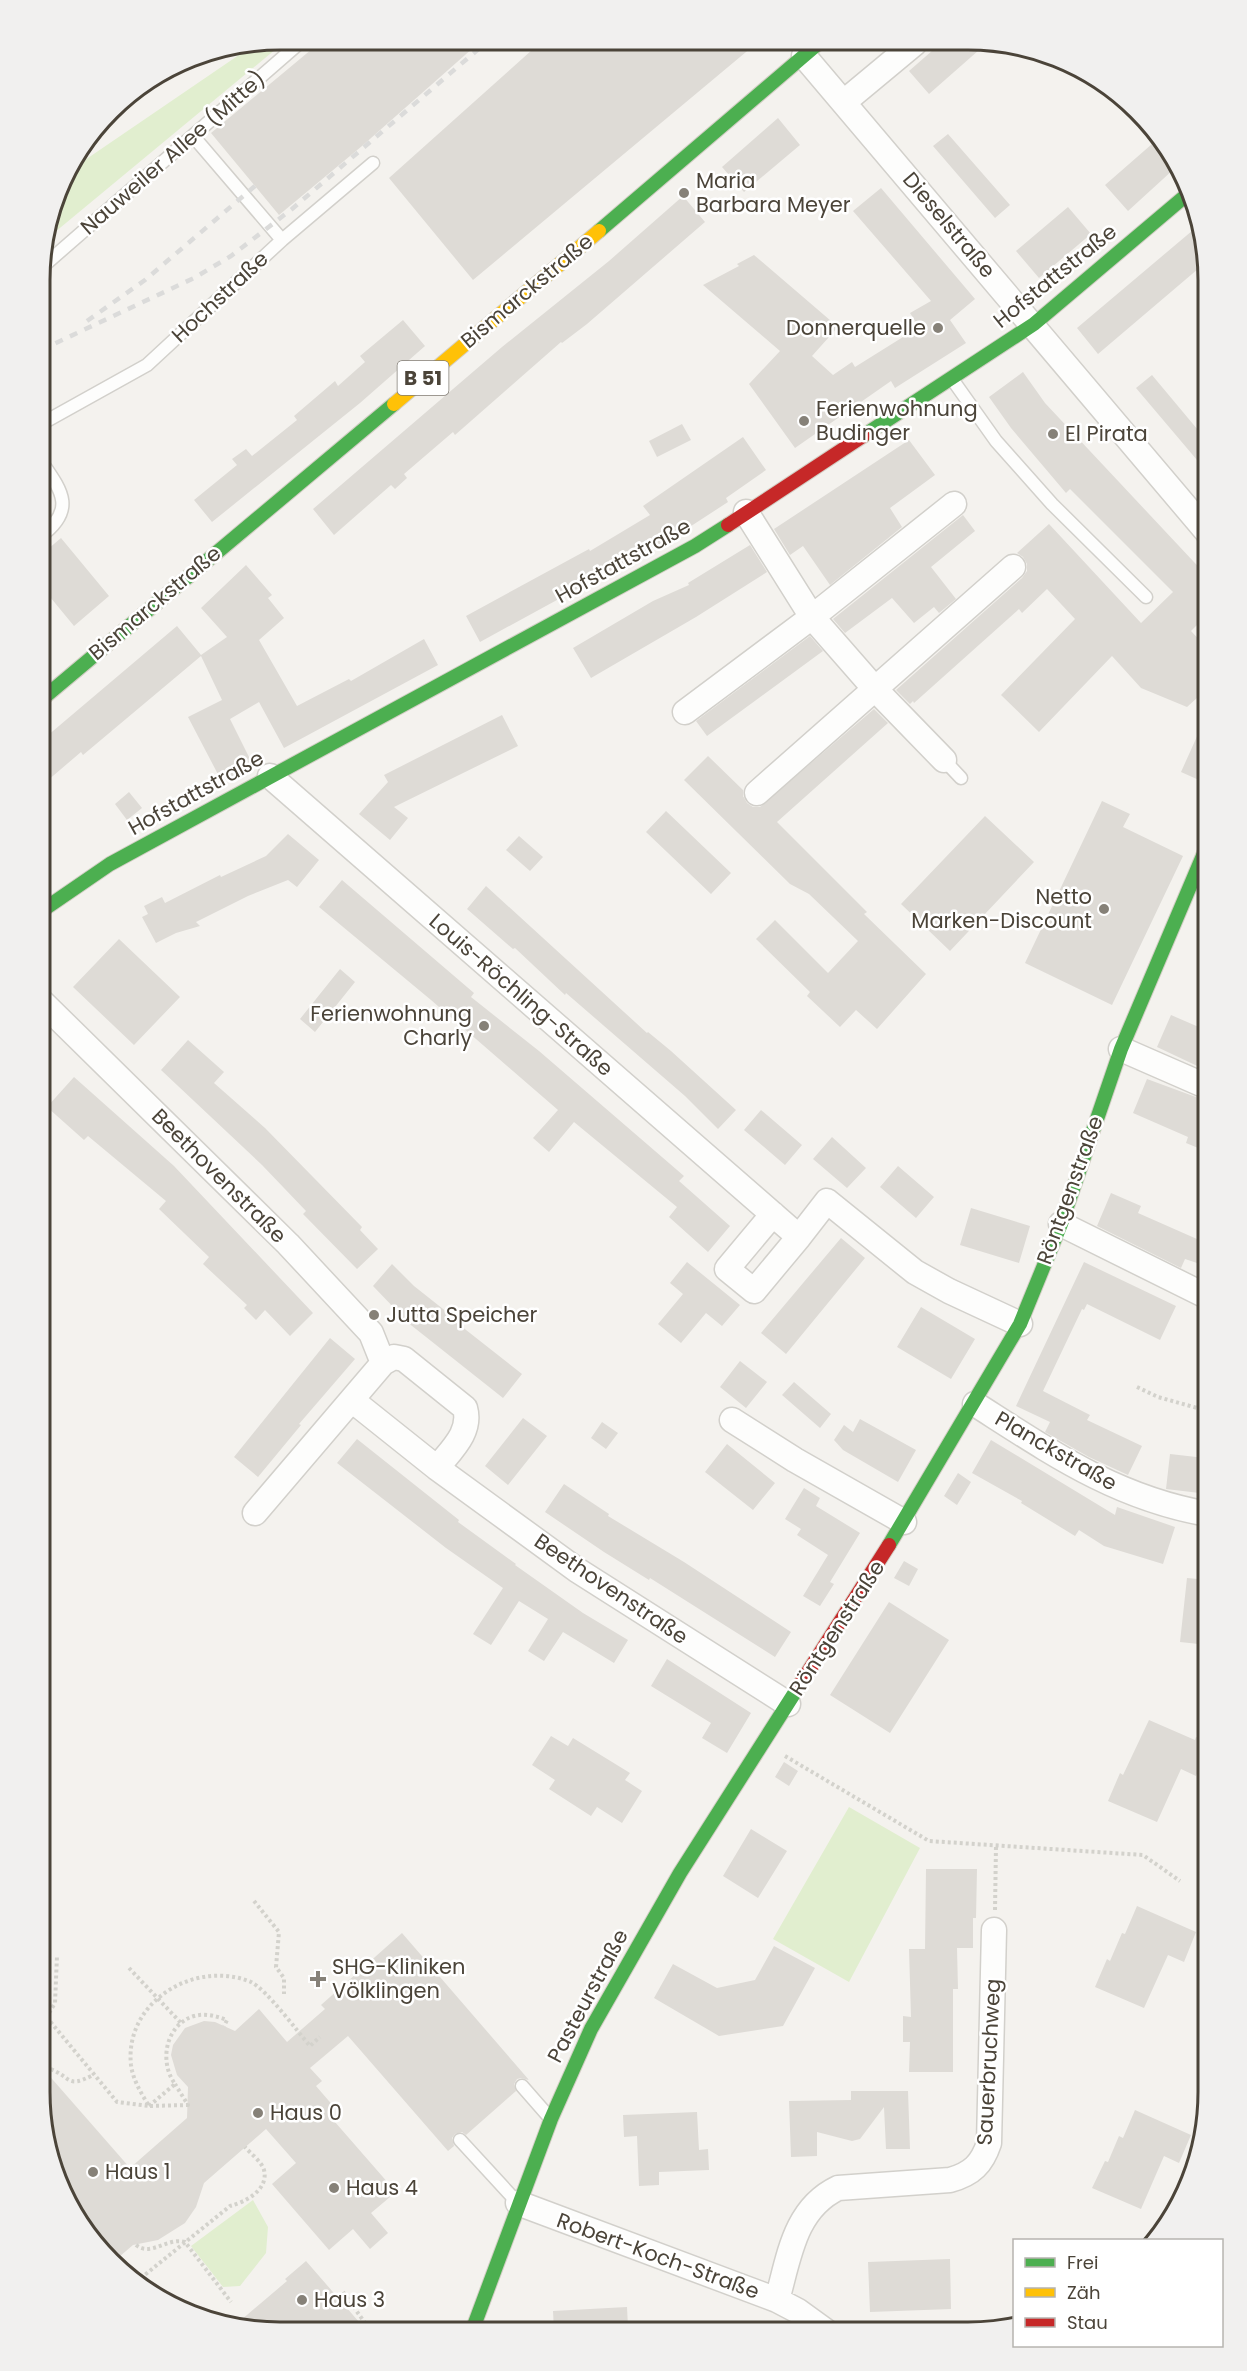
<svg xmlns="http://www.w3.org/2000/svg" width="1247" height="2371" font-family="Poppins,sans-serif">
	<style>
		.green { fill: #e1eecf }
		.building { fill: #dedbd6 }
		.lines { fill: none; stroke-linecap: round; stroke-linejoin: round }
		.lane-casing { stroke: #d2d0cb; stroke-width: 15 }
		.street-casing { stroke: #d2d0cb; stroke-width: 27 }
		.fast-casing { stroke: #d3cfc5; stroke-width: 16 }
		.slow-casing { stroke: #d3cfc5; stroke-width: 16 }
		.jam-casing { stroke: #d3cfc5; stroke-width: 16 }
		.path { stroke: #d3d2cc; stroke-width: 4; stroke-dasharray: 3 3; stroke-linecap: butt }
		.lane { stroke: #fdfdfc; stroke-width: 12 }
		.street { stroke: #fdfdfc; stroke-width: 24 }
		.fast { stroke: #4caf50; stroke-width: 14 }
		.slow { stroke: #ffc107; stroke-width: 14 }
		.jam { stroke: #c62828; stroke-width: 14 }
		.rail { stroke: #dbdbda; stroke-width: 4.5; stroke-dasharray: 8 8; stroke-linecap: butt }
		.poi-dot { fill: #868178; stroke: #fff; stroke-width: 2 }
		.labels { text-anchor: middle; stroke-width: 5; stroke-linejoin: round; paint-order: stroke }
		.shield { fill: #fff; stroke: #817c74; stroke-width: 1.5 }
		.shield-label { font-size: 20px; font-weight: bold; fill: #4b4439 }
		.street-label { font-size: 21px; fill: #4b4439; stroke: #fff }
		.poi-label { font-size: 21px; fill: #4b4439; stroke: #fff; text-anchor: start }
		.rim { fill: none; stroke: #4b4439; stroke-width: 3 }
	</style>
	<rect width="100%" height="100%" fill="#f4f2ee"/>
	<path class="green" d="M279 39H288L43 242 63 175 255 44Z
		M849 1807 920 1848 849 1982 773 1939Z
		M253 2200 268 2227 266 2253 240 2286 223 2287 191 2246Z"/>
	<path class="building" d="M324 39 482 40 362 146 279 215 211 133Z
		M542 41 758 42 473 280 389 178Z
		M941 43H987L929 94 909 71Z
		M778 118 800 145 744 192 722 167Z
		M948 134 1010 205 995 218 933 146Z
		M1152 144 1174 169 1128 211 1105 185Z
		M881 188 975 299 950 320 966 343 895 388 891 381 795 448 749 384 780 351 703 285 739 266 737 264 754 255 838 327 812 356 833 375 852 362 855 367 919 327 910 313 931 301 853 211Z
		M683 196 705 222 587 324 562 343 561 342 455 435 453 432 404 474 407 478 395 489 391 485 334 535 313 509 502 347 609 261Z
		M1068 207 1091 234 1039 278 1016 251Z
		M1199 225 1205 263 1098 354 1077 328Z
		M403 320 425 346 360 403 212 522 194 500 237 465 232 459 246 449 252 456 297 420 294 416 335 381 338 386 365 362 360 356Z
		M1023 372 1045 403 1208 577V614L1191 631 1208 649V688L1187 707 1141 688 1112 656 1039 732 1001 695 1075 619 1047 589 1022 613 1019 609 914 703 913 701 910 704 896 690 1022 578 1027 571V564L1023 557 1017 553 1049 524 1141 623 1173 592 1070 489 1066 493 1011 428 989 397Z
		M1152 375 1208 442V473L1136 388Z
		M682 424 691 440 657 457 649 441Z
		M743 437 766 470 726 498 728 502 685 530 480 642 466 616 589 549 590 551 650 515 643 506Z
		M909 440 935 475 890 508 902 527 830 585 803 546 790 555 774 529Z
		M963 515 975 531 931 567 956 599 939 613 934 607 914 623 892 598 845 633 833 619Z
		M61 538 109 596 74 626 41 586V555Z
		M750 545 767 572 696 617 591 678 573 648 653 601 689 585 688 583Z
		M246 565 272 595 268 598 284 618 259 640 297 706 349 679 351 681 424 639 438 665 284 748 259 702 230 719 253 765 222 782 188 717 222 700 201 656 83 755 81 752 40 787V742L177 626 201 655 227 637 201 608Z
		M810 636 823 651 707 736 696 721Z
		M874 709 888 723 777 822 867 912 864 914 926 974 877 1029 856 1010 840 1027 807 996 810 992 756 939 775 920 828 973 858 941 809 894 790 884 684 780 708 756 743 790V796L747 803 753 807H760Z
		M1208 712V784L1181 772Z
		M502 715 518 746 394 807 408 818 390 840 359 814 388 782 384 775Z
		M129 792 142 808 127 820 115 804Z
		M1102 801 1130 814 1123 827 1183 856 1112 1005 1025 963Z
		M666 811 731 873 711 894 646 832Z
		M985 816 1034 862 950 951 901 904Z
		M288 834 319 860 297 887 288 880 248 896 196 922 200 926 176 933 156 943 142 917 148 914 144 906 162 897 165 903 220 875 221 877 266 856Z
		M519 836 543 857 530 871 506 850Z
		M342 880 474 993 471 997 539 1051 684 1176 679 1181 730 1226 708 1252 669 1217 677 1207 574 1122 549 1152 533 1138 558 1110 431 1000 319 907Z
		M486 886 647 1033 648 1032 671 1051 736 1110 718 1129 685 1096 566 993 565 995 515 948 513 949 467 909Z
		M119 939 180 997 134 1045 73 987Z
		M340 969 355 982 315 1032 300 1019Z
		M1171 1015 1201 1028 1198 1034 1208 1038V1071L1157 1047Z
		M188 1040 224 1072 214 1083 265 1128 362 1227 360 1230 378 1249 357 1269 303 1214 306 1211 262 1165 161 1070Z
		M74 1077 174 1166 313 1313 290 1336 265 1310 256 1320 244 1308 247 1305 203 1264 209 1257 159 1209 166 1201 88 1136 84 1140 47 1107Z
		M1147 1079 1204 1100 1201 1108 1208 1111V1152L1186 1143 1188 1137 1133 1113Z
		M761 1110 802 1145 785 1165 744 1130Z
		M832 1137 866 1168 847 1188 813 1159Z
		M898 1166 934 1197 916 1218 880 1187Z
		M1111 1193 1141 1206 1138 1213 1206 1243 1197 1263 1185 1259 1181 1268 1097 1226Z
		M971 1208 1030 1226 1019 1263 960 1245Z
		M841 1238 865 1258 786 1354 761 1333Z
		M687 1262 740 1305 722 1326 706 1313 681 1343 658 1324 683 1294 670 1283Z
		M1084 1262 1176 1306 1160 1340 1087 1304 1084 1310 1082 1309 1043 1391 1090 1415 1087 1420 1142 1446 1128 1475 1089 1457 1045 1432 1050 1422 1016 1406Z
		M392 1264 414 1286 462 1324 461 1326 522 1374 503 1398 397 1314 398 1312 373 1286Z
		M921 1307 975 1339 951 1379 897 1347Z
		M330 1338 355 1359 299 1424 301 1425 258 1477 234 1457Z
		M740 1361 767 1382 746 1408 720 1387Z
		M794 1382 831 1414 820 1428 782 1395Z
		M523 1418 547 1436 508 1485 485 1466Z
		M860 1419 916 1450 898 1482 843 1450 834 1440 844 1425 853 1432Z
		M602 1422 618 1433 606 1449 591 1438Z
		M357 1439 459 1520 458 1522 516 1564 515 1565 583 1613 628 1640 614 1663 563 1632 544 1661 528 1651 548 1619 519 1601 491 1645 473 1634 503 1588 446 1548 337 1463Z
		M991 1440 1115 1515 1117 1507 1175 1527 1163 1564 1104 1546 1079 1530 1075 1536 1021 1503 1022 1501 972 1473Z
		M727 1444 775 1483 753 1510 705 1472Z
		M1170 1454 1205 1458 1204 1465H1208V1494L1166 1489Z
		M958 1473 971 1482 957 1505 944 1496Z
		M564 1484 609 1514 608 1516 684 1562 791 1632 775 1657 650 1578 649 1580 604 1552 545 1512Z
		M804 1488 820 1498 816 1506 860 1533 830 1582 834 1584 820 1606 803 1596 828 1555 797 1535 801 1529 785 1519Z
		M904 1561 918 1569 909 1586 894 1578Z
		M1187 1578 1208 1580V1645L1180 1642Z
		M889 1602 949 1640 890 1733 830 1695Z
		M667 1659 751 1713 727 1753 702 1738 711 1723 651 1686Z
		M1149 1720 1195 1740 1196 1737 1208 1742V1750L1196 1776 1181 1769 1157 1822 1108 1801 1120 1773 1123 1775Z
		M551 1736 568 1746 573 1738 630 1773 625 1780 642 1791 622 1823 597 1807 591 1816 549 1789 555 1780 532 1765Z
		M784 1762 798 1771 789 1786 775 1777Z
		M751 1829 787 1851 758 1898 723 1876Z
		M926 1869H977L976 1918H973V1948H957L958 1989H953V2072H909L910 2042H903V2016L911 2017 909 1949H925Z
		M1137 1906 1196 1932 1184 1962 1168 1955 1144 2008 1095 1987 1107 1959 1110 1961 1122 1933 1125 1934Z
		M402 1933 529 2080 521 2078 517 2079 514 2084 516 2091 466 2135 462 2132 455 2134 452 2138 454 2146 448 2151 348 2036 310 2068 322 2081 316 2086 335 2108 328 2114 396 2192 371 2213 388 2233 370 2249 353 2229 329 2250 272 2184 296 2163 266 2129 204 2183 196 2207 185 2223 158 2240 133 2245 112 2263 79 2225 52 2169 39 2092V2064L130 2168 187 2118 188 2087 177 2075 171 2055 173 2045 185 2028 204 2021 215 2022 235 2031 259 2009 287 2042 325 2009 321 2005Z
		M774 1946 815 1968 783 2026 719 2036 654 1998 673 1964 717 1988 755 1980Z
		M851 2091H908L910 2149H886L884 2107 860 2139 852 2141 817 2132V2156L791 2157 789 2101 851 2100Z
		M1135 2110 1191 2135 1179 2163 1164 2156 1141 2209 1092 2188 1105 2161 1108 2162 1119 2136 1123 2138Z
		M697 2112 699 2150 708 2149 709 2170 659 2172V2185L639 2186 637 2136 624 2137 623 2115Z
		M950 2259 951 2309 870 2312 868 2262Z
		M306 2261 366 2330H247L234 2326 287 2281 285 2279Z
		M627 2307 628 2327H624V2331H554L553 2311Z"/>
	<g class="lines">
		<defs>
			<path id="lane" d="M187 58 190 60 202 54
				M282 240 373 163
				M41 268 304 39
				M952 379 996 441 1052 504 1146 597
				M41 424 147 365 282 240 193 136
				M41 536C77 509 61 490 41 461
				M944 760 961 778
				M522 2086 550 2118
				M460 2140 516 2201"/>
			<path id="street" d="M804 56 1208 533
				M844 102 915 43
				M746 512 812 617 875 689 944 760
				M685 712 812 617 954 504
				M270 776 799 1237 827 1201 915 1272 949 1291 1020 1324
				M757 793 1013 567
				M40 1000 288 1244 371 1333 383 1363
				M1121 1049 1208 1087
				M773 1214 727 1269 754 1291 799 1237
				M1061 1224 1208 1297
				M353 1401 437 1468 577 1570 788 1704
				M975 1404C1052 1453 1116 1498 1208 1514
				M732 1420 795 1460 904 1522
				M255 1513 383 1363 394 1357 404 1359 465 1408C472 1432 451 1450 437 1468
				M518 2203 777 2300 798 2311 827 2332
				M777 2300C789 2258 794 2209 838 2188L950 2180C972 2174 982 2164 989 2143L994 1930"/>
			<path id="fast" d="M599 231 820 42
				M863 436 1034 324 1190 192
				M41 700 394 404
				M40 912 110 864 695 546 728 525
				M889 1545 1020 1324 1061 1224 1121 1049 1208 844
				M472 2331 551 2119 591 2029 680 1873 799 1686"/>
			<path id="slow" d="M394 404 599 231"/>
			<path id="jam" d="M728 525 863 436
				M799 1686 889 1545"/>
		</defs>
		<use href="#lane" class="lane-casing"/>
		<use href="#street" class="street-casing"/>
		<use href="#fast" class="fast-casing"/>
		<use href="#slow" class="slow-casing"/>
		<use href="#jam" class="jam-casing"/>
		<path class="path" d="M1137 1387 1158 1397 1208 1411
			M785 1756 929 1841 1143 1855 1180 1881
			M254 1901 279 1932 276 1967 284 1978V1994
			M995 1910 996 1845
			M129 1968 181 2023
			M39 2008 117 2102 149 2106C141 2093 133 2080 131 2065 124 2001 196 1959 251 1982 267 1990 297 2031 310 2046L320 2037
			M46 2018 55 2003 57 1956
			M39 2072 50 2069C72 2077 66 2089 93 2075
			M149 2106 175 2084C159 2062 165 2025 194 2016 205 2013 216 2016 227 2020L224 2026
			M150 2106 188 2105 175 2084
			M136 2245C151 2257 167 2237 185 2242L231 2302
			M136 2282 230 2206C245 2202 269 2190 264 2170 262 2162 250 2153 245 2147
			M343 2292 370 2330"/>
		<use href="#lane" class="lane"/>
		<use href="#street" class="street"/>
		<use href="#fast" class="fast"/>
		<use href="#slow" class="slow"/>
		<use href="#jam" class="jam"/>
		<path class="rail" d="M87 321 145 280 255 186
			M41 350 194 278 231 256 292 209 489 40"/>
	</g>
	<g class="poi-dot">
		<circle cx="684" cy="193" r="6"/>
		<circle cx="938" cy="328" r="6"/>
		<circle cx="804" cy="421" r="6"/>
		<circle cx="1053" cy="434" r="6"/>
		<circle cx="1104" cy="909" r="6"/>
		<circle cx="484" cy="1026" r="6"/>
		<circle cx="374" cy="1315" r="6"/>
		<path d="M315 1970h6v6h6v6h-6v6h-6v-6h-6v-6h6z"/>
		<circle cx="258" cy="2113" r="6"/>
		<circle cx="93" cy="2172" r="6"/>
		<circle cx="334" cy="2188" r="6"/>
		<circle cx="302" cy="2300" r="6"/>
	</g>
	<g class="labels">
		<rect class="shield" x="397.5" y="361" width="51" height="34" rx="4.5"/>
		<g class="shield-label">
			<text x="423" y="385">B 51</text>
		</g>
		<g class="street-label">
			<text transform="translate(173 153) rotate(-41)" y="7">Nauweiler Allee (Mitte)</text>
			<text transform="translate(949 225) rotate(50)" y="7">Dieselstraße</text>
			<text transform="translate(1055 276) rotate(-39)" y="7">Hofstattstraße</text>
			<text transform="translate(527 291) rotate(-40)" y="7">Bismarckstraße</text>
			<text transform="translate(220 297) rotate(-43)" y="7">Hochstraße</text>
			<text transform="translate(623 561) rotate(-29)" y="7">Hofstattstraße</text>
			<text transform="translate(155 603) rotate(-40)" y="7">Bismarckstraße</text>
			<text transform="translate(196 793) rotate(-29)" y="7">Hofstattstraße</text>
			<text transform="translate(521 995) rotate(41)" y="7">Louis-Röchling-Straße</text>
			<text transform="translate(219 1176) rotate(45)" y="7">Beethovenstraße</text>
			<text transform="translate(1070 1190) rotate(-70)" y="7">Röntgenstraße</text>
			<text transform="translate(1056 1451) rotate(30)" y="7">Planckstraße</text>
			<text transform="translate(611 1589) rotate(34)" y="7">Beethovenstraße</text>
			<text transform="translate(837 1628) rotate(-57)" y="7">Röntgenstraße</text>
			<text transform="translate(588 1996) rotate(-62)" y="7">Pasteurstraße</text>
			<text transform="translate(989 2062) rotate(-87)" y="7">Sauerbruchweg</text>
			<text transform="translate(658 2256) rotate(20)" y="7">Robert-Koch-Straße</text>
		</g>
		<g class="poi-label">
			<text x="696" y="188">Maria<tspan x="696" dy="24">Barbara Meyer</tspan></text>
			<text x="926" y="335" text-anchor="end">Donnerquelle</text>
			<text x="816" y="416">Ferienwohnung<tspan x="816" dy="24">Budinger</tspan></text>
			<text x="1065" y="441">El Pirata</text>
			<text x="1092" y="904" text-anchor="end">Netto<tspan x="1092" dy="24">Marken-Discount</tspan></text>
			<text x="472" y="1021" text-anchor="end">Ferienwohnung<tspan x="472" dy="24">Charly</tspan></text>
			<text x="386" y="1322">Jutta Speicher</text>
			<text x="332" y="1974">SHG-Kliniken<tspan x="332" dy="24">Völklingen</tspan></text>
			<text x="270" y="2120">Haus 0</text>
			<text x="105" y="2179">Haus 1</text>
			<text x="346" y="2195">Haus 4</text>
			<text x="314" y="2307">Haus 3</text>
		</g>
	</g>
	<path d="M0 0H1247V2371H0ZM280 50H968A230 230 0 0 1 1198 280V2092A230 230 0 0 1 968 2322H280A230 230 0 0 1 50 2092V280A230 230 0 0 1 280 50Z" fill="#f1f0ef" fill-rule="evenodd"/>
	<path class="rim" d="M280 50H968A230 230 0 0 1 1198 280V2092A230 230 0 0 1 968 2322H280A230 230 0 0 1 50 2092V280A230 230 0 0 1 280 50Z"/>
	<rect x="1013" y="2239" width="210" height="108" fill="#ffffff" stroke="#b7b4b0" stroke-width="1.5"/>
	<rect x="1025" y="2258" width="30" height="9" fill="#4caf50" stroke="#b7b4b0" stroke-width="1.5"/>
	<text x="1067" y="2269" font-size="18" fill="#4b4439">Frei</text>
	<rect x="1025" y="2288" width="30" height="9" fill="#ffc107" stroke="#b7b4b0" stroke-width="1.5"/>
	<text x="1067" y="2299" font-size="18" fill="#4b4439">Zäh</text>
	<rect x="1025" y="2318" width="30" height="9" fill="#c62828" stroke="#b7b4b0" stroke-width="1.5"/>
	<text x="1067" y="2329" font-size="18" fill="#4b4439">Stau</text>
</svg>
